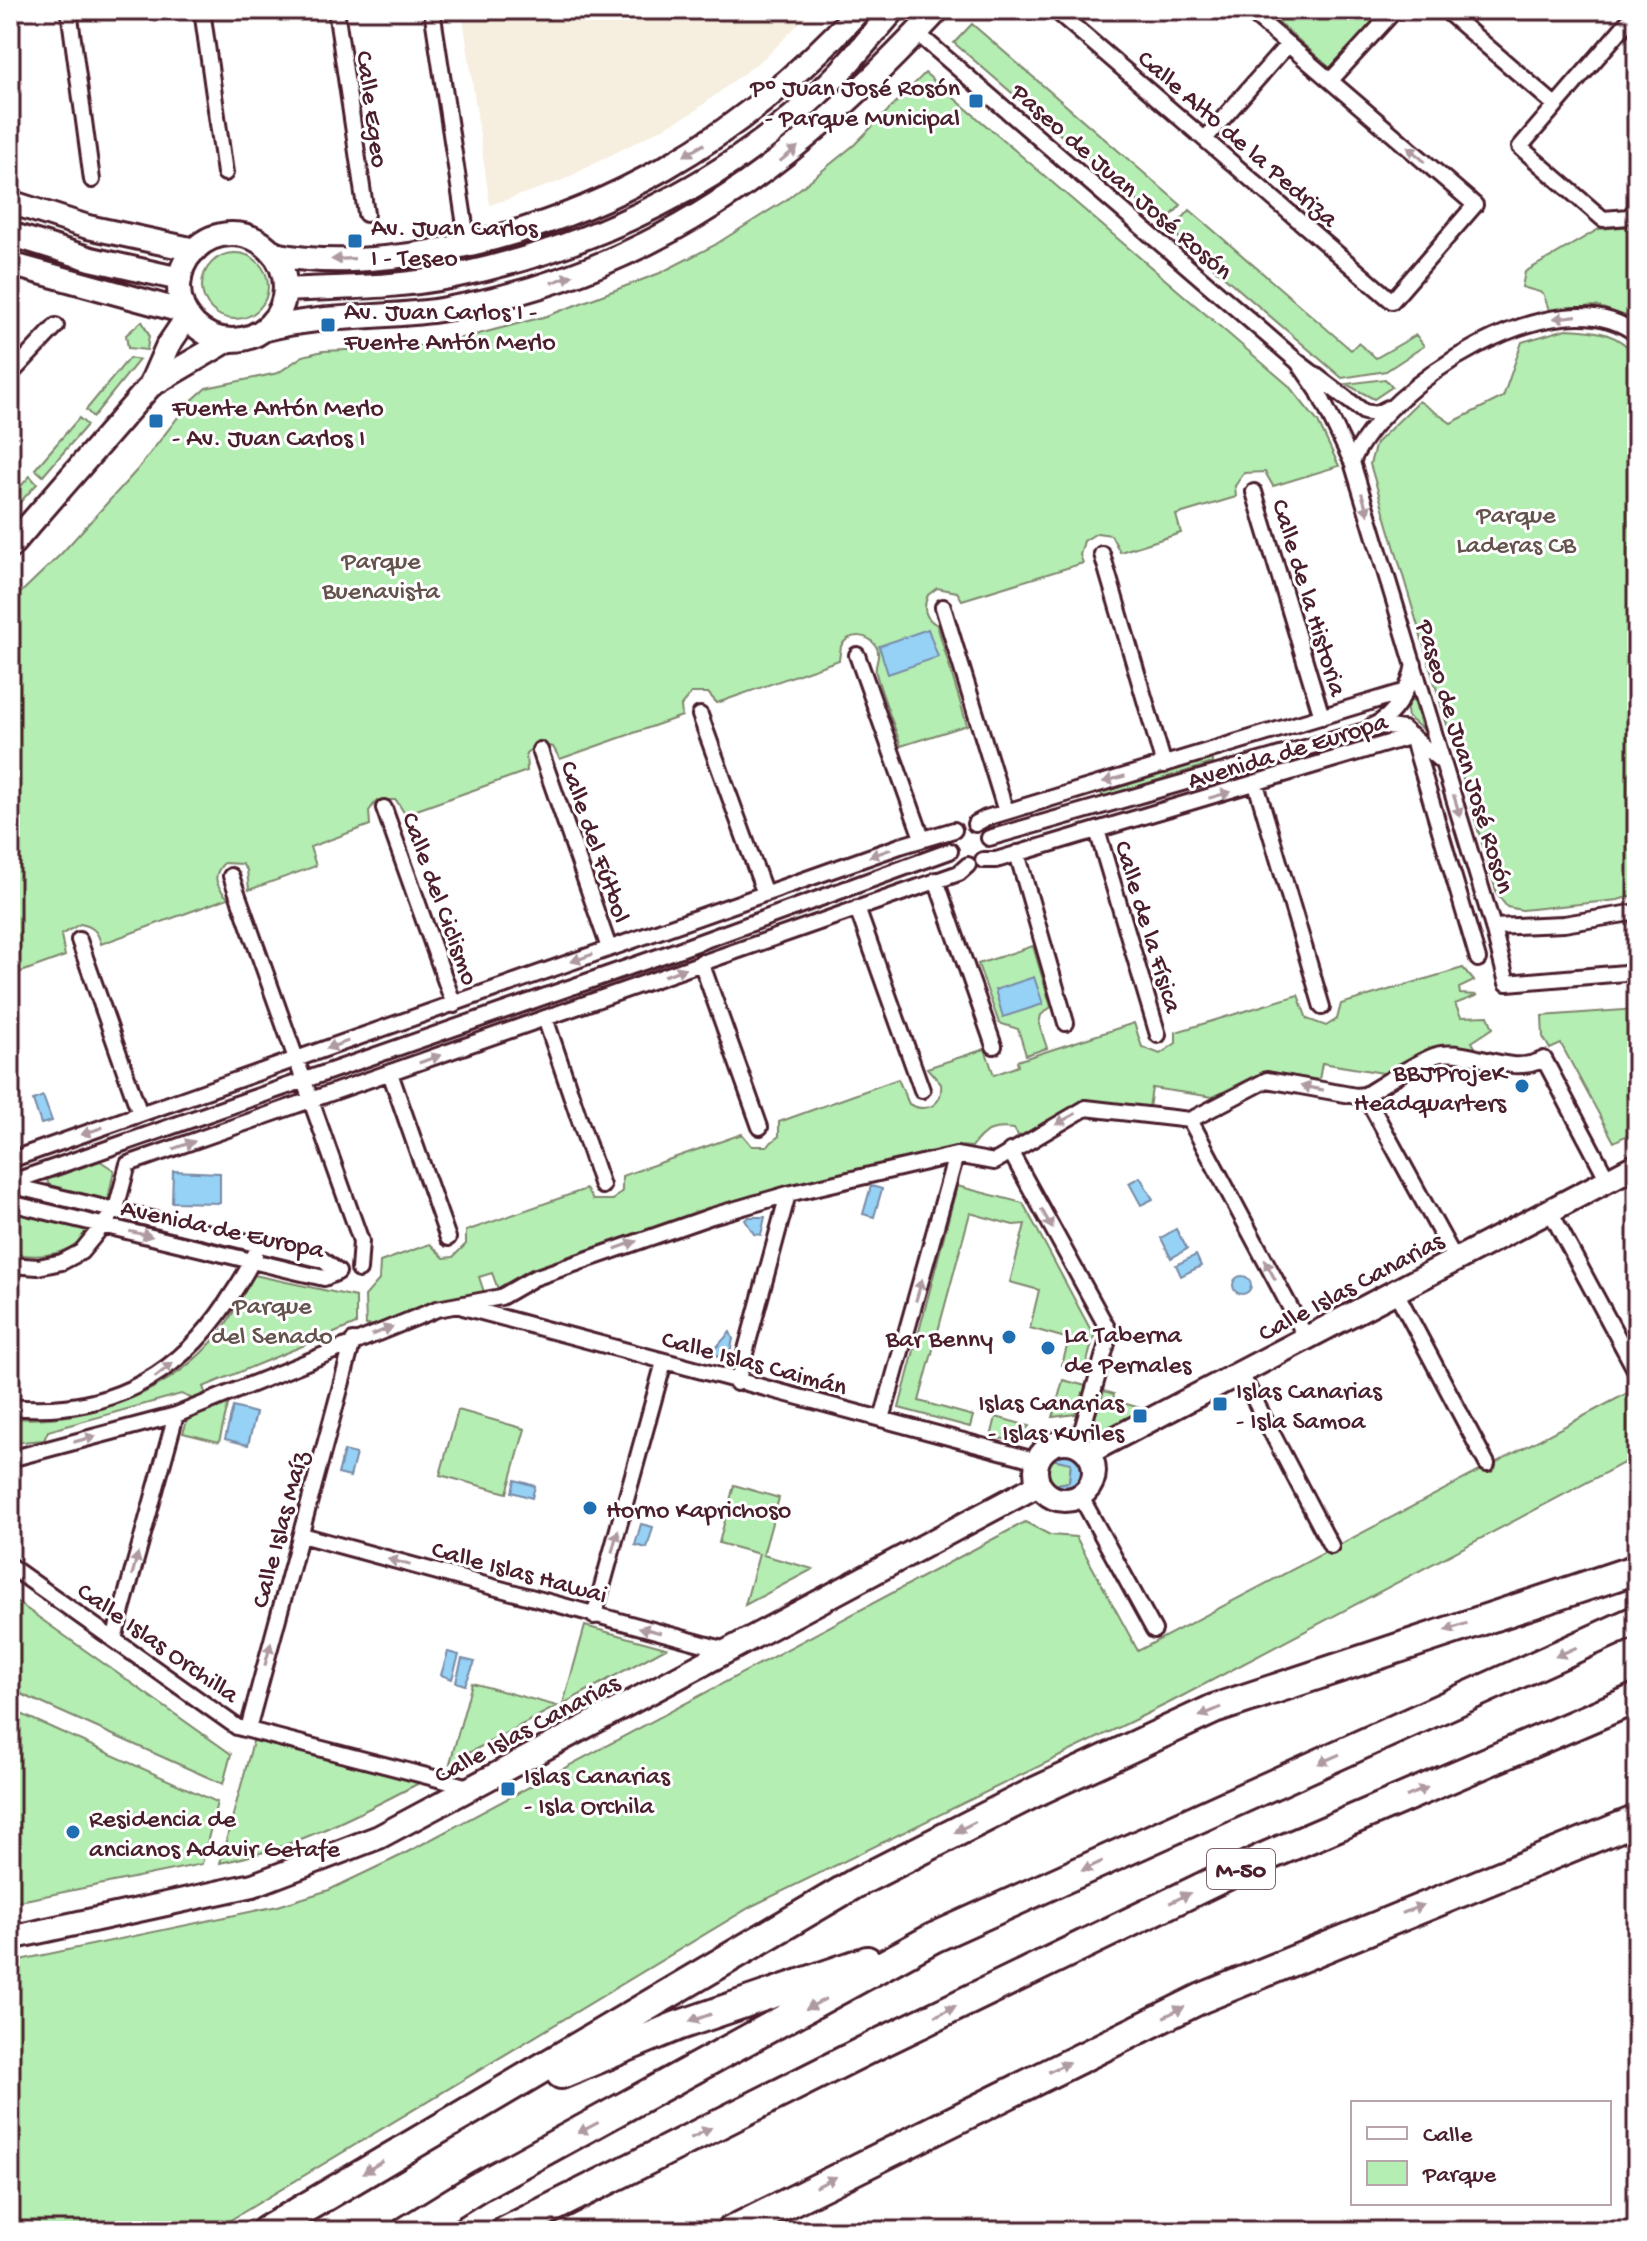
<svg xmlns="http://www.w3.org/2000/svg" width="1647" height="2241" font-family="'Gochi Hand',sans-serif">
	<style>
		.built { fill: #f6eedf }
		.green { fill: #b4eeb2; stroke: #7f866e; stroke-width: 2 }
		.water { fill: #96d1f6; stroke: #788aa5; stroke-width: 2 }
		.lines { fill: none; stroke-linecap: round; stroke-linejoin: round }
		.street-casing { stroke: #4a1f2b; stroke-width: 20 }
		.secondary-casing { stroke: #4a1f2b; stroke-width: 28 }
		.highway-casing { stroke: #4a1f2b; stroke-width: 34 }
		.street { stroke: #fff; stroke-width: 14 }
		.secondary { stroke: #fff; stroke-width: 22 }
		.highway { stroke: #fff; stroke-width: 28 }
		.oneway { fill: #ae9aa0 }
		.poi-dot { fill: #1f6fb2; stroke: #fff; stroke-width: 3 }
		.labels { text-anchor: middle; stroke-width: 6; stroke-linejoin: round; paint-order: stroke }
		.shield { fill: #fff; stroke: #80626b; stroke-width: 2 }
		.shield-label { font-size: 24px; font-weight: bold; fill: #4a1f2b }
		.poi-label { font-size: 26px; fill: #4a1f2b; stroke: #fff; text-anchor: start }
		.street-label { font-size: 26px; fill: #4a1f2b; stroke: #fff }
		.park-label { font-size: 26px; fill: #64534d; stroke: #fff }
	</style>
	<rect width="100%" height="100%" fill="#fff"/>
	<filter id="ink" filterUnits="userSpaceOnUse"><feTurbulence type="fractalNoise" baseFrequency=".0125" numOctaves="2"/><feDisplacementMap in="SourceGraphic" scale="16" xChannelSelector="R" yChannelSelector="G"/><feConvolveMatrix kernelMatrix="1 2 1 2 8 2 1 2 1" color-interpolation-filters="sRGB"/></filter>
	<g filter="url(#ink)">
		<path class="built" d="M462 10H812L769 54 692 113 561 181 490 205Z"/>
		<path class="green" d="M1286 10H1383L1331 69 1277 21Z
			M972 24 1181 205 1164 224 954 43Z
			M925 73 1288 385 1318 422 1339 466 1273 486 1265 472 1244 473 1235 486 1236 497 1176 515 1181 533 1120 552 1111 535 1097 533 1084 541 1080 555 1083 563 962 600 957 592 937 588 928 595C922 609 925 618 937 625L967 725 901 746C893 722 882 697 876 673 874 664 881 658 877 648 869 633 850 632 841 646L839 660 717 703 708 693H691L681 706 682 716 560 759 553 747 538 744 526 753 527 771 411 812 405 814 396 800H377L369 811 370 825 310 847 316 866 249 890 247 870 242 864 224 863C211 876 216 886 228 898L101 944C98 931 92 926 80 924L61 935 65 956 10 976V603L61 554 137 470 189 403 206 388 278 373 303 356 323 351 414 347 471 336 547 316 660 273 713 246 786 200 854 145Z
			M1190 210 1351 350 1358 343 1376 358 1416 335 1424 346 1386 371 1342 378 1171 231Z
			M1637 222V310L1632 318 1596 306 1549 310 1543 293 1522 287 1525 272 1599 229 1633 226Z
			M202 286a33 33 0 1 1 66 0a33 33 0 1 1-66 0Z
			M142 321 149 335 147 350 128 348 126 335Z
			M1566 329C1595 330 1618 332 1637 357V894L1618 900 1522 910 1507 907 1497 894 1370 464 1376 443 1419 401 1451 423 1503 397 1522 342Z
			M129 358 139 360 93 417 86 410Z
			M1385 379 1392 387 1374 399 1346 384Z
			M79 418 87 425 43 476 35 469Z
			M30 476 37 484 10 513V498Z
			M1412 694 1422 729 1408 717 1406 705Z
			M1212 759 1213 763 1103 797 1101 793Z
			M1033 946 1051 1007 1041 1015 1039 1024 1047 1048 1026 1055 1018 1029 999 1023 978 964Z
			M1463 968 1474 981 1459 988 1460 994 1478 995 1455 1004 1461 1017 1488 1016 1493 1028 1472 1042 1478 1052 1509 1060 1438 1047 1389 1074 1322 1063 1319 1080 1265 1071 1213 1097 1152 1088 1149 1108 1098 1102 1021 1140 1014 1129C994 1126 983 1130 972 1147L958 1146C845 1173 732 1199 622 1238 579 1253 537 1266 498 1289L492 1273 479 1277 484 1292 434 1304 381 1326 366 1325 365 1296 379 1280 380 1262 430 1244 444 1258 453 1257 466 1244V1231L586 1189 593 1200H613L622 1191V1176L742 1134 752 1146H767L779 1136V1122L898 1079 909 1104C928 1114 943 1104 941 1084L927 1068 985 1049 994 1075 1018 1066 1017 1061 1134 1023 1142 1047 1160 1054 1176 1043V1032L1298 995 1307 1019 1326 1026 1337 1019 1341 1004Z
			M1637 1009V1130L1614 1142 1561 1044 1550 1049 1543 1037 1542 1016Z
			M100 1161 114 1170 108 1200 49 1185 47 1180Z
			M957 1186 1023 1203 1094 1336 1084 1372 1062 1365 1069 1339 1030 1328 1039 1290 1010 1282 1025 1224 1013 1225 970 1213 919 1401 973 1416 970 1427 899 1408Z
			M11 1210 90 1229C72 1256 39 1259 10 1253Z
			M254 1275 356 1297V1324L203 1387 207 1397 198 1401 181 1394 48 1431 44 1440 10 1443V1418C83 1423 161 1398 211 1343 229 1324 241 1297 254 1275Z
			M1063 1380 1086 1386 1075 1414 1053 1417Z
			M1637 1388V1456L1169 1703 752 1906 212 2231H10V1962L278 1906 329 1890 400 1856 1025 1522 1050 1535 1076 1537 1138 1651Z
			M1104 1391 1114 1394 1113 1400 1140 1408V1416L1110 1430 1099 1429 1095 1417Z
			M229 1401 219 1442 183 1433 188 1418Z
			M458 1410 525 1429 507 1493 440 1475Z
			M996 1417 1029 1426 1015 1441 991 1437Z
			M1050 1454 1048 1458 1071 1463 1069 1482 1058 1484 1063 1491C1044 1487 1037 1469 1050 1454Z
			M734 1485 779 1498 763 1555 813 1569 745 1605 759 1554 719 1543Z
			M10 1597 231 1754 223 1784 10 1689Z
			M585 1626 666 1648 563 1704Z
			M472 1683 557 1706 450 1763Z
			M10 1709 217 1802 202 1864 10 1903Z
			M254 1738 421 1782C356 1816 292 1849 220 1863Z"/>
		<path class="water" d="M928 629 938 657 888 674 879 646Z
			M1034 977 1043 1004 1003 1017 995 990Z
			M43 1096 52 1121 41 1124 33 1100Z
			M173 1171 220 1173V1203L172 1202Z
			M1140 1177 1153 1199 1141 1205 1129 1183Z
			M871 1186 882 1189 874 1217 863 1214Z
			M749 1217H765L761 1235 754 1234 745 1220Z
			M1176 1229 1187 1249 1171 1258 1161 1238Z
			M1196 1255 1201 1266 1181 1276 1176 1265Z
			M1233 1285a9 9 0 1 1 18 0a9 9 0 1 1-18 0Z
			M730 1332 733 1339 730 1353 715 1356 714 1350Z
			M233 1407 256 1413 248 1445 225 1439Z
			M1071 1449 1082 1457 1087 1470 1083 1484 1063 1491 1058 1484 1069 1482 1071 1463 1048 1458 1056 1451Z
			M344 1451 356 1454 350 1477 338 1474Z
			M515 1480 535 1486 532 1498 512 1492Z
			M641 1524 653 1527 647 1548 635 1545Z
			M448 1652 459 1655 452 1679 441 1675Z
			M462 1659 475 1662 465 1685 456 1682Z"/>
		<g class="lines">
			<defs>
				<path id="street" d="M69 10 92 180
					M202 10 225 173
					M336 10 366 214
					M432 10 468 245
					M1055 10 1392 301 1475 205 1248 10
					M1445 10 1555 105
					M1637 11 1520 147 1603 219 1629 217 1637 208
					M917 33 1298 362 1364 412 1376 414 1388 408
					M1331 80 1395 10
					M1205 139 1288 44
					M1298 362 1318 391 1352 462 1493 927 1507 983 1637 972
					M10 375 56 326
					M1352 462C1384 384 1561 271 1637 335
					M1254 492 1322 717
					M1102 554 1164 765
					M943 607 1006 812
					M857 655 922 838
					M700 715 765 894
					M1372 726C1395 717 1410 688 1414 664
					M540 750 609 948
					M1256 784 1322 1007
					M384 808 454 1005
					M975 824 986 818 1403 692
					M1097 830 1158 1035
					M989 838 1382 726 1403 729 1442 762
					M1017 853 1066 1023
					M983 860H996L1412 736 1478 959
					M231 876 361 1241 359 1270
					M936 880 994 1046
					M857 908 922 1090
					M1493 927 1564 924 1637 912
					M79 940 140 1114
					M701 962 760 1127
					M545 1018 602 1186
					M390 1073 448 1238
					M1365 1095 1456 1261
					M1190 1120 1307 1339
					M1010 1151 1110 1333 1078 1444
					M10 1160 900 846 954 830
					M12 1182 675 951 950 851
					M10 1203 298 1272 324 1278 338 1272 323 1260 13 1186
					M1550 1211 1637 1373
					M10 1265 38 1267 62 1262 81 1252 116 1209 128 1164 959 873 968 865
					M1396 1292 1487 1464
					M463 1307 1038 1461
					M1241 1374 1331 1546
					M737 1383 788 1194
					M10 1407C103 1416 176 1379 227 1302 237 1286 248 1272 255 1254
					M882 1419 956 1155
					M10 1459 176 1415 437 1309 501 1297 534 1278 712 1216 788 1194 956 1155 994 1162 1086 1108 1190 1120 1267 1080 1356 1096 1365 1095C1380 1086 1428 1055 1441 1054 1477 1050 1510 1077 1544 1059L1608 1180
					M1081 1497 1154 1630
					M301 1535 726 1650
					M10 1566 237 1727 473 1788
					M594 1616 664 1362
					M114 1639 176 1415
					M248 1729 353 1341"/>
				<path id="secondary" d="M10 202 88 227 195 250
					M179 287a53 53 0 1 1 106 0a53 53 0 1 1-106 0Z
					M10 234 91 259 180 279
					M274 254C324 265 379 260 430 252 600 223 744 137 859 10
					M10 264 185 312
					M285 290C340 287 395 288 449 277 592 249 736 180 838 74 857 54 875 31 894 10
					M266 329C323 314 381 319 440 310 652 275 796 163 938 10
					M150 386 227 341
					M10 547 150 386 167 347 188 316
					M1036 1471a29 29 0 1 1 58 0a29 29 0 1 1-58 0Z
					M1089 1452 1637 1165
					M10 1938 253 1885 379 1837 1038 1485"/>
				<path id="highway" d="M561 2074 677 2026 867 1961
					M266 2231 856 1883 1035 1792 1214 1709 1637 1569
					M407 2231 478 2187 933 1938 1637 1620
					M506 2231 876 2045 1263 1858 1637 1698
					M731 2231 1202 1998 1637 1820"/>
			</defs>
			<use href="#street" class="street-casing"/>
			<use href="#secondary" class="secondary-casing"/>
			<use href="#highway" class="highway-casing"/>
			<use href="#street" class="street"/>
			<use href="#secondary" class="secondary"/>
			<use href="#highway" class="highway"/>
		</g>
		<defs><path id="oneway-solid" d="M-6-.8H1V-3.2L6.5 0L1 3.2V.8H-6Z" transform="scale(2)"/></defs>
		<g class="oneway">
			<use href="#oneway-solid" transform="translate(694 150) rotate(150)"/>
			<use href="#oneway-solid" transform="translate(789 154) rotate(-39)"/>
			<use href="#oneway-solid" transform="translate(1416 154) rotate(-139)"/>
			<use href="#oneway-solid" transform="translate(343 259) rotate(178)"/>
			<use href="#oneway-solid" transform="translate(562 279) rotate(-20)"/>
			<use href="#oneway-solid" transform="translate(1565 317) rotate(173)"/>
			<use href="#oneway-solid" transform="translate(1365 504) rotate(73)"/>
			<use href="#oneway-solid" transform="translate(1114 779) rotate(164)"/>
			<use href="#oneway-solid" transform="translate(1220 795) rotate(-16)"/>
			<use href="#oneway-solid" transform="translate(1457 806) rotate(73)"/>
			<use href="#oneway-solid" transform="translate(880 853) rotate(161)"/>
			<use href="#oneway-solid" transform="translate(582 958) rotate(161)"/>
			<use href="#oneway-solid" transform="translate(675 972) rotate(-20)"/>
			<use href="#oneway-solid" transform="translate(337 1045) rotate(161)"/>
			<use href="#oneway-solid" transform="translate(430 1059) rotate(-20)"/>
			<use href="#oneway-solid" transform="translate(1312 1088) rotate(-170)"/>
			<use href="#oneway-solid" transform="translate(1066 1119) rotate(151)"/>
			<use href="#oneway-solid" transform="translate(92 1131) rotate(161)"/>
			<use href="#oneway-solid" transform="translate(184 1145) rotate(-19)"/>
			<use href="#oneway-solid" transform="translate(1047 1219) rotate(61)"/>
			<use href="#oneway-solid" transform="translate(141 1234) rotate(13)"/>
			<use href="#oneway-solid" transform="translate(626 1245) rotate(-20)"/>
			<use href="#oneway-solid" transform="translate(1270 1270) rotate(-118)"/>
			<use href="#oneway-solid" transform="translate(919 1290) rotate(-74)"/>
			<use href="#oneway-solid" transform="translate(382 1331) rotate(-21)"/>
			<use href="#oneway-solid" transform="translate(164 1370) rotate(-39)"/>
			<use href="#oneway-solid" transform="translate(85 1439) rotate(-15)"/>
			<use href="#oneway-solid" transform="translate(615 1541) rotate(-75)"/>
			<use href="#oneway-solid" transform="translate(399 1562) rotate(-165)"/>
			<use href="#oneway-solid" transform="translate(135 1564) rotate(-75)"/>
			<use href="#oneway-solid" transform="translate(1456 1627) rotate(162)"/>
			<use href="#oneway-solid" transform="translate(650 1630) rotate(-165)"/>
			<use href="#oneway-solid" transform="translate(1566 1652) rotate(156)"/>
			<use href="#oneway-solid" transform="translate(268 1654) rotate(-75)"/>
			<use href="#oneway-solid" transform="translate(1210 1712) rotate(157)"/>
			<use href="#oneway-solid" transform="translate(1329 1759) rotate(156)"/>
			<use href="#oneway-solid" transform="translate(1417 1792) rotate(-23)"/>
			<use href="#oneway-solid" transform="translate(965 1827) rotate(153)"/>
			<use href="#oneway-solid" transform="translate(1092 1866) rotate(155)"/>
			<use href="#oneway-solid" transform="translate(1180 1898) rotate(-26)"/>
			<use href="#oneway-solid" transform="translate(1413 1909) rotate(-22)"/>
			<use href="#oneway-solid" transform="translate(816 2004) rotate(152)"/>
			<use href="#oneway-solid" transform="translate(946 2011) rotate(-26)"/>
			<use href="#oneway-solid" transform="translate(1174 2012) rotate(-26)"/>
			<use href="#oneway-solid" transform="translate(700 2018) rotate(161)"/>
			<use href="#oneway-solid" transform="translate(1059 2067) rotate(-26)"/>
			<use href="#oneway-solid" transform="translate(588 2128) rotate(152)"/>
			<use href="#oneway-solid" transform="translate(701 2133) rotate(-27)"/>
			<use href="#oneway-solid" transform="translate(373 2167) rotate(149)"/>
			<use href="#oneway-solid" transform="translate(826 2182) rotate(-27)"/>
		</g>
	</g>
	<g class="poi-dot">
		<rect x="968" y="93" width="16" height="16" rx="4"/>
		<rect x="347" y="233" width="16" height="16" rx="4"/>
		<rect x="320" y="317" width="16" height="16" rx="4"/>
		<rect x="148" y="413" width="16" height="16" rx="4"/>
		<circle cx="1522" cy="1086" r="8"/>
		<circle cx="1009" cy="1337" r="8"/>
		<circle cx="1048" cy="1348" r="8"/>
		<rect x="1212" y="1396" width="16" height="16" rx="4"/>
		<rect x="1132" y="1408" width="16" height="16" rx="4"/>
		<circle cx="590" cy="1508" r="8"/>
		<rect x="500" y="1781" width="16" height="16" rx="4"/>
		<circle cx="73" cy="1832" r="8"/>
	</g>
	<g class="labels">
		<rect class="shield" x="1207" y="1849" width="68" height="40" rx="6"/>
		<g class="shield-label">
			<text x="1241" y="1877">M-50</text>
		</g>
		<g class="poi-label">
			<text x="960" y="95" text-anchor="end">Pº Juan José Rosón<tspan x="960" dy="30">- Parque Municipal</tspan></text>
			<text x="371" y="235">Av. Juan Carlos<tspan x="371" dy="30">I - Teseo</tspan></text>
			<text x="344" y="319">Av. Juan Carlos I -<tspan x="344" dy="30">Fuente Antón Merlo</tspan></text>
			<text x="172" y="415">Fuente Antón Merlo<tspan x="172" dy="30">- Av. Juan Carlos I</tspan></text>
			<text x="1506" y="1080" text-anchor="end">BBJProjeK<tspan x="1506" dy="30">Headquarters</tspan></text>
			<text x="1064" y="1342">La Taberna<tspan x="1064" dy="30">de Pernales</tspan></text>
			<text x="993" y="1346" text-anchor="end">Bar Benny</text>
			<text x="1236" y="1398">Islas Canarias<tspan x="1236" dy="30">- Isla Samoa</tspan></text>
			<text x="1124" y="1410" text-anchor="end">Islas Canarias<tspan x="1124" dy="30">- Islas Kuriles</tspan></text>
			<text x="606" y="1517">Horno Kaprichoso</text>
			<text x="524" y="1783">Islas Canarias<tspan x="524" dy="30">- Isla Orchila</tspan></text>
			<text x="89" y="1826">Residencia de<tspan x="89" dy="30">ancianos Adavir Getafe</tspan></text>
		</g>
		<g class="street-label">
			<text transform="translate(374 109) rotate(82)" y="9">Calle Egeo</text>
			<text transform="translate(1239 137) rotate(41)" y="9">Calle Alto de la Pedriza</text>
			<text transform="translate(1123 180) rotate(41)" y="9">Paseo de Juan José Rosón</text>
			<text transform="translate(1311 597) rotate(73)" y="9">Calle de la Historia</text>
			<text transform="translate(1287 749) rotate(-17)" y="9">Avenida de Europa</text>
			<text transform="translate(1467 756) rotate(73)" y="9">Paseo de Juan José Rosón</text>
			<text transform="translate(597 841) rotate(71)" y="9">Calle del Fútbol</text>
			<text transform="translate(442 898) rotate(70)" y="9">Calle del Ciclismo</text>
			<text transform="translate(1150 926) rotate(73)" y="9">Calle de la Física</text>
			<text transform="translate(223 1227) rotate(12)" y="9">Avenida de Europa</text>
			<text transform="translate(1350 1285) rotate(-28)" y="9">Calle Islas Canarias</text>
			<text transform="translate(755 1361) rotate(15)" y="9">Calle Islas Caimán</text>
			<text transform="translate(278 1529) rotate(-75)" y="9">Calle Islas Maíz</text>
			<text transform="translate(520 1570) rotate(15)" y="9">Calle Islas Hawai</text>
			<text transform="translate(159 1641) rotate(35)" y="9">Calle Islas Orchilla</text>
			<text transform="translate(526 1727) rotate(-28)" y="9">Calle Islas Canarias</text>
		</g>
		<g class="park-label">
			<text x="1516" y="522">Parque<tspan x="1516" dy="30">Laderas CB</tspan></text>
			<text x="381" y="568">Parque<tspan x="381" dy="30">Buenavista</tspan></text>
			<text x="272" y="1313">Parque<tspan x="272" dy="30">del Senado</tspan></text>
		</g>
	</g>
	<rect width="1647" height="2241" fill="none" stroke="#fff" stroke-width="40"/>
	<rect x="20" y="20" width="1607" height="2201" fill="none" stroke="#4a1f2b" stroke-width="3" filter="url(#ink)"/>
	<rect x="1351" y="2101" width="260" height="104" fill="#ffffff" stroke="#b7a5aa" stroke-width="2"/>
	<rect x="1367" y="2127" width="40" height="12" fill="#ffffff" stroke="#b7a5aa" stroke-width="2"/>
	<text x="1423" y="2141" font-size="24" fill="#4a1f2b">Calle</text>
	<rect x="1367" y="2161" width="40" height="24" fill="#b4eeb2" stroke="#b7a5aa" stroke-width="2"/>
	<text x="1423" y="2181" font-size="24" fill="#4a1f2b">Parque</text>
</svg>
